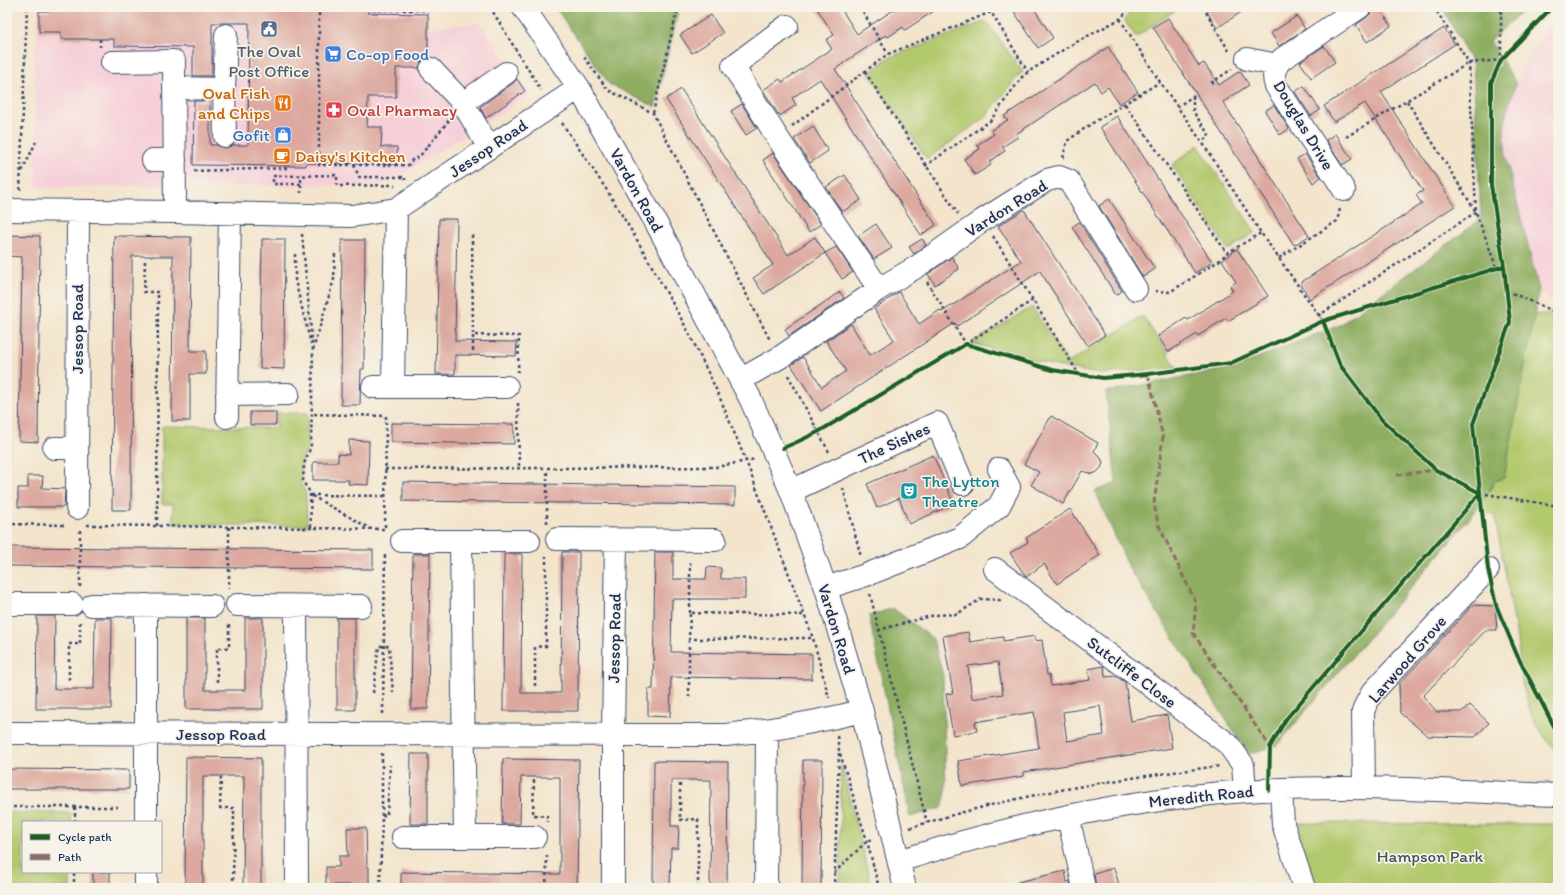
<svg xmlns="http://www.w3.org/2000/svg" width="1565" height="895" font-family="Itim,sans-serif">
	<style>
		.built { fill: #f6cfd8 }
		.green { fill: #b3c96e; stroke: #677c66 }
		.forest { fill: #8ead61; stroke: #546e60 }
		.building { fill: #dca89f; fill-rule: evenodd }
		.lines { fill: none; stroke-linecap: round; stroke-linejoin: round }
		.minor-casing { stroke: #3b4a6e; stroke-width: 24 }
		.path { stroke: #3b4a6e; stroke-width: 2.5; stroke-dasharray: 3 3; stroke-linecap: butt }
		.minor { stroke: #fff; stroke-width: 22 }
		.quiet { stroke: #8d6e63; stroke-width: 3; stroke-dasharray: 6 3; stroke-linecap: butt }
		.cycleway-casing { stroke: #f7f3e8; stroke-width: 6 }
		.cycleway { stroke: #1b5e20; stroke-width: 4 }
		.labels { text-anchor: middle; stroke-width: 3.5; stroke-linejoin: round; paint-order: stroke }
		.service-label { font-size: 17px; fill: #4e5e75; stroke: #f7f3e8 }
		.shop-label { font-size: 17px; fill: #366cbe; stroke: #f7f3e8; text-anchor: start }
		.food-label { font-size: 17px; fill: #c56008; stroke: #f7f3e8; text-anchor: end }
		.health-label { font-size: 17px; fill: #be3a42; stroke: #f7f3e8; text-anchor: start }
		.street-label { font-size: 17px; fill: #1b2f5e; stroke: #f7f3e8 }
		.culture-label { font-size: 17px; fill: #0d838f; stroke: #f7f3e8; text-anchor: start }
		.park-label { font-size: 17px; fill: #415662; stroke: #f7f3e8 }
	</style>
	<rect width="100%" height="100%" fill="#f7f3e8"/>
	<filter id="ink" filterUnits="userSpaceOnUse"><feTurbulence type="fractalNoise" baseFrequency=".025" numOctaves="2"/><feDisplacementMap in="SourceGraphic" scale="8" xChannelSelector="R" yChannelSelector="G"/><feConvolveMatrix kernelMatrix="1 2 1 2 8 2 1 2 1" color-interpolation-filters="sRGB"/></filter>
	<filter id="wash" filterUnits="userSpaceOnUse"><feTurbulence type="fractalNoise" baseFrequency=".012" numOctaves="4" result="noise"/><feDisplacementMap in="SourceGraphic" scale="16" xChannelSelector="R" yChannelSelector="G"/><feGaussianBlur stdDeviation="0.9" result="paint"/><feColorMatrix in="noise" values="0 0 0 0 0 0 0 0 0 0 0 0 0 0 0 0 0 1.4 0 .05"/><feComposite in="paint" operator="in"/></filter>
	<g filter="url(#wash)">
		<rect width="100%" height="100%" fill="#f3e4cb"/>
		<path class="built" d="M40 7H427V28L480 23 530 95 384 185 153 186 36 188 34 59Z
			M1558 15V308H1556L1539 290 1506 158 1504 131 1506 114 1516 83 1530 53 1551 21Z"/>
		<path class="green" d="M1135 7H1180L1136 37 1124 20Z
			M986 21 1023 72 1018 76 986 117 927 159 869 73 888 58Z
			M1198 145 1255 232 1228 250 1172 165Z
			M1032 307 1068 363 1143 316 1177 368 1099 374 1051 365 971 343Z
			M1553 313 1558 314V755L1534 722 1523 687 1516 631 1495 517 1480 506 1495 480 1504 478 1534 315Z
			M277 413H308L307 450 301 463V484L306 494 307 526 173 524V504H162V426L277 428Z
			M841 764 872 888H840Z
			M7 812 71 813V822H23V872H70V888H7Z
			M1291 823 1558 824V888H1312Z"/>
		<path class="forest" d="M555 7H679L655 107 609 84Z
			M1442 7H1526L1490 41 1516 83 1506 114 1504 131 1506 158 1539 290 1504 478 1495 481 1480 506 1277 745 1249 754 1221 712 1131 572 1095 491 1116 483 1106 392 1232 368 1340 325 1481 219 1473 65Z
			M893 608 933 639 943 675 946 792 942 808 910 817 869 616Z"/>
		<g id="blocks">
			<path class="building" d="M49 7H368V13L428 14V57L422 60 419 68H396V97H368L367 127H382L381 147H397V164L306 163V166L193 165 194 101H210V145H217L225 148 233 145H248L249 23H212V76H193V47L114 46V39H61V32H39V11H49Z
				M816 7H840L857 34 898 7H940L905 30 903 27 888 37 886 35 843 63V64L835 69 936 225 921 235 820 79 792 98 796 105 780 116 779 113 778 114 763 90 780 79 782 82 832 49 826 40 834 35Z
				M1011 7H1033L1053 38 1038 48Z
				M1215 7H1249L1217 28 1207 12Z
				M1372 7H1379L1391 26 1367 42 1356 25 1367 17 1371 13Z
				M711 15 723 33 692 53 680 35Z
				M1297 16 1305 29 1279 46 1271 33Z
				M1168 18 1199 66 1204 63 1219 85 1240 71 1249 85 1223 102 1309 236 1294 245 1153 27Z
				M1444 28 1455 44 1381 92 1455 206 1310 299 1300 283 1422 204 1416 195 1423 191 1365 103 1334 122 1324 106Z
				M1324 46 1335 62 1311 78 1300 62Z
				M1108 47 1138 92 1119 104 1108 87 1101 92 1095 82 1016 134 1018 137 1002 147 1005 151 989 162 991 165 975 175 964 159 980 149 977 145 994 134 991 130 1008 120 1004 116Z
				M517 79 525 91 486 118 480 107 513 83Z
				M1304 86 1320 110 1311 116 1295 92Z
				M681 89 788 255 815 237 825 253 836 247 853 272 842 279 825 253 764 294 753 278 773 265 666 99Z
				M742 104 757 128 746 135 731 111Z
				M1274 105 1289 129 1280 135 1265 111Z
				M1117 116 1212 262 1195 273 1100 127Z
				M813 126 828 151 810 163 794 139Z
				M1335 134 1352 159 1342 165 1326 140Z
				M773 153 821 224 809 232 763 160Z
				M1305 154 1321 177 1313 183 1297 159Z
				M845 175 861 200 842 212 826 187Z
				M1109 199 1155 269 1143 277 1099 206Z
				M1024 210 1105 335 1088 346 1040 271 957 326 955 323 821 411 791 365 803 357 822 387 846 371 826 341 851 324 870 355 894 340 874 309 899 292 919 324 940 310 942 312 1021 261 998 226Z
				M439 219H457L455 341 517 342 516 356 455 355V374H436Z
				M1079 222 1122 291 1116 295 1072 227Z
				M876 224 892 248 874 259 858 236Z
				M7 235 40 236 38 442 19 441 22 257 7 256Z
				M114 236 191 237 190 351H206V374H190V421H172L173 256H132L131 510H112Z
				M262 239H285L284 369 260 368Z
				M922 239 926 245 914 254 909 247Z
				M342 240H365L364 369H361L360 405H341Z
				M1237 249 1268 296 1228 321 1226 318 1198 336 1197 334 1168 352 1158 336 1186 318 1188 320 1233 291 1230 286 1236 282 1222 260Z
				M952 257 959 269 935 285 928 274Z
				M840 292 844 298 789 336 785 329Z
				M250 412H276V425H250Z
				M1051 416 1098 443 1094 451 1101 458 1103 463 1101 468 1097 472 1092 474 1082 471 1063 504 1031 485 1039 472 1024 464Z
				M391 423 514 424V444L391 442Z
				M349 440 369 441 368 485 348 484 349 480H313V462H338V454L349 455Z
				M933 455 954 504 909 524 899 498 877 508 867 484Z
				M28 476H43L42 488 65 489 64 507H18V488H28Z
				M403 482 735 487V505L403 501Z
				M1070 509 1100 555 1057 584 1044 564 1026 577 1010 553 1028 542 1026 538Z
				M7 547 373 550V569L7 566Z
				M562 552H579L578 711H503L504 554H522L521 693H561Z
				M655 552H673V579H706L707 567 721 568V579H745V599H672L671 652 812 654V679L671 677 670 717 648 716V689H653Z
				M413 554H430L428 709H411Z
				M1473 605 1495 606 1497 630H1486L1423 696 1437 712H1461L1470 705 1489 723 1475 737 1428 736 1400 713 1399 684Z
				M37 616H55L54 689H94L95 618H112L111 709H36Z
				M186 618H205V690H245V618H263V709H186Z
				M337 618H355V710H337Z
				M968 632 970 642 1003 637V641L1035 636V641L1042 640 1047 675H1049L1051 686 1090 680 1088 669 1104 666 1105 677 1116 676 1125 682 1131 721 1167 715 1172 748 1024 772V776L962 786 958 761 1039 748 1034 712 975 722 977 731 953 735 946 694 953 693 943 636ZM998 662 1003 694 972 699 968 666ZM1100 706 1104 735 1067 741 1063 712Z
				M411 754H428V824H410Z
				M186 757 261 758V888H243L244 776H203V888H185Z
				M503 759 579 760 577 888H401V872L560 874V777H521L520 824H502Z
				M803 760H822L821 888H802Z
				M654 761 728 762 727 888H710L711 780H671V826H679L678 848H671L670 888H653Z
				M7 769 129 770V789H7Z
				M347 828H366L367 867H369V885H326V867H339V856H348Z
				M1114 868 1120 888H1096L1094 874Z
				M1065 871 1067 882 1070 881 1071 888H1018V882Z
				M93 872H110V888H93Z"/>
		</g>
	</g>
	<g filter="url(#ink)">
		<use href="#blocks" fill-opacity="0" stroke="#3b4a6e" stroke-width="1"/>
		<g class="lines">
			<defs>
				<path id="minor" d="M523 7 579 88 655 221 750 398 791 491 826 588 862 711 905 888
					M787 26 733 66 777 137 879 289
					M1247 59 1277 65
					M112 62 174 61 175 212
					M431 69 463 103 489 148
					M174 88 224 89
					M463 103 506 73
					M225 136 224 89 226 35
					M153 160H175
					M1344 190 1276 86C1272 75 1274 67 1282 59L1360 7
					M7 210 175 212 352 216 396 209 579 88
					M740 380 779 358 879 289 918 266 983 220 1047 180 1059 177 1069 181 1136 289
					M393 386 396 209
					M373 387H507
					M227 395 288 394
					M227 417 230 213
					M54 448H76
					M791 491 937 423 963 484
					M77 508 78 211
					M557 539 715 540
					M402 541H529
					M461 542 465 836
					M995 569 1228 744 1243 765 1245 791
					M826 588 866 575 960 538 999 506 1009 487 999 469
					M7 604H72
					M92 605 212 606
					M146 605V822
					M237 605 361 606
					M296 606 297 885
					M7 733 726 735C772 730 817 722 862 711
					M1364 788 1363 712 1366 704 1372 693 1488 569
					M1281 790 1283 824 1304 888
					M1068 816 1084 888
					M403 837H535
					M899 861C1012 825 1128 799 1246 791 1350 784 1454 791 1558 795
					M146 872V888
					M613 888V735L616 540
					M766 888 767 731"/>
			</defs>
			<use href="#minor" class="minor-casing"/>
			<path class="path" d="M319 7V165H409L412 160 419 157 450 119
				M490 7 522 60
				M860 7 888 54
				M988 7 991 12
				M1203 7 1229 51
				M373 10H437L469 7
				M1120 19 1160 82 1202 142 1261 233 1323 321
				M100 39V47
				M584 57 608 90 653 113 770 340
				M525 64 541 90
				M865 72 958 214
				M1211 83 1232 69
				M1193 96V111L1209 135 1202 142
				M1407 101 1476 212 1497 269
				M1125 104 1227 253
				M1177 107 1196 94
				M653 113 678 7
				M562 123 608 192 640 245 688 331 717 391 746 461 813 638 829 698
				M792 126 888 54 991 12 1028 72
				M1346 137 1469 63 1501 60V7
				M1063 158 1067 141 1091 124 1160 82
				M354 165 359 177H405V180
				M925 166 990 121 1022 77 1028 72 1071 45 1120 19 1131 7
				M22 171 36 142
				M194 171 288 168
				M301 179V193
				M301 184H273V176L337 175V186L395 185
				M20 190 27 7
				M302 234 313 352 311 444 309 452 304 464 303 482 310 492 311 528
				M472 235 473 335 519 336 518 372
				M993 236 1078 373
				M295 254V280L311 344
				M1279 258 1337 221 1340 209
				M145 261 144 292H158L157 526
				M927 282 966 344 1033 300
				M7 290H9L8 524
				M1155 291 1170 292 1220 260 1227 253 1261 233
				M1507 291 1558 313
				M1318 316 1476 212 1469 63 1434 7
				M313 350 334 279 335 252
				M473 351V335
				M788 375 829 452
				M518 403 519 468
				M385 469 716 467 756 459
				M843 488 861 557
				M1480 493 1558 506
				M310 495 385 496
				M312 496 371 529
				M547 523V469
				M7 524 66 525
				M87 525 385 529 386 416 312 414
				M229 527V588
				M80 587V528
				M870 594 927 823
				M690 613V560
				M803 615 690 613 689 639 813 638
				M878 630 935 615 957 614 981 599 1000 600 1002 597
				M69 680V644H80V622
				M217 682V648H229V623
				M535 686V647L546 646V556
				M373 693 379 646H389L393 693
				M689 697V639
				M383 714 385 552
				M837 736 839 750 867 841 879 888
				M221 777 220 808H234L233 888
				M534 780 533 815 547 816V822
				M680 784V820L698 819V888
				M7 807H121
				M382 816 387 815 390 765
				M75 822V808
				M910 828C1010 795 1116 779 1220 766
				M834 873 867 841 873 839
				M74 888V872
				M380 888 382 816V753
				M546 888 547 853
				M834 888 839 753"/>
			<use href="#minor" class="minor"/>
			<path class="quiet" d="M1148 374 1163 437 1154 503 1158 524 1196 603 1193 633 1270 747
				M1397 475 1436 470"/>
			<defs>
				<path id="cycleway" d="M1552 7 1501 60 1491 83V185L1504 266 1510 322 1473 424 1488 569 1496 605 1517 655 1558 734
					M783 448 797 442 818 432 966 344 1052 370 1103 378 1148 374 1231 363 1323 321 1504 266
					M1269 790 1270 747 1286 719 1480 493 1436 470 1382 420 1340 365 1323 321"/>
			</defs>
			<use href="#cycleway" class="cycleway-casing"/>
			<use href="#cycleway" class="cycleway"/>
		</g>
	</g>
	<defs>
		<symbol id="civic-square" viewBox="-11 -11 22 22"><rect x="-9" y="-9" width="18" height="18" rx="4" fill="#5c6f8a" stroke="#f7f3e8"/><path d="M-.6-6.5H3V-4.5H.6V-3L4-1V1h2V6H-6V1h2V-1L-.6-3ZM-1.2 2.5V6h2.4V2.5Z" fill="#fff"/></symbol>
		<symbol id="supermarket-square" viewBox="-11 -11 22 22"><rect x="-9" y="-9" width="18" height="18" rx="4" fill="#3f7fe0" stroke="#f7f3e8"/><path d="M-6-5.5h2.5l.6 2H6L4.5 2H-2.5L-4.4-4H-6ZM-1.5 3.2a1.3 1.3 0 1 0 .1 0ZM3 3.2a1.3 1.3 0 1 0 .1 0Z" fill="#fff"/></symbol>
		<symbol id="restaurant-square" viewBox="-11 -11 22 22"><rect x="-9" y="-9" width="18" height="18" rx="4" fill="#e8710a" stroke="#f7f3e8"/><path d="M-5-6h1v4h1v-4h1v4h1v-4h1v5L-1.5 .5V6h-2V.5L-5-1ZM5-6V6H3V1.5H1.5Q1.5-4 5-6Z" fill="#fff"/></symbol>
		<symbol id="pharmacy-square" viewBox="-11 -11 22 22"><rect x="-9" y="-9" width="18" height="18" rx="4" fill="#e0444e" stroke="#f7f3e8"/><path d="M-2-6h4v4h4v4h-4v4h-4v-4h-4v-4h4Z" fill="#fff"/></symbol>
		<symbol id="shop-square" viewBox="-11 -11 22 22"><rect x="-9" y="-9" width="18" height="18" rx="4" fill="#3f7fe0" stroke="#f7f3e8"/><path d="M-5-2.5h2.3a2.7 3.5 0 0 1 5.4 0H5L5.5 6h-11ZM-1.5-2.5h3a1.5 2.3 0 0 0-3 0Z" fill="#fff"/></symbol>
		<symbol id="cafe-square" viewBox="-11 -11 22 22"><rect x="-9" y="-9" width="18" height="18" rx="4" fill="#e8710a" stroke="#f7f3e8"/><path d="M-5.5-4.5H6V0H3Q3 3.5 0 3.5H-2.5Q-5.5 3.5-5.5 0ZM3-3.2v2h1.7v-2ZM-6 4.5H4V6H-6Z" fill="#fff"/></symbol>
		<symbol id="theatre-square" viewBox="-11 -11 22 22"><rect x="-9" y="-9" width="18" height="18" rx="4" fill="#0f9aa8" stroke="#f7f3e8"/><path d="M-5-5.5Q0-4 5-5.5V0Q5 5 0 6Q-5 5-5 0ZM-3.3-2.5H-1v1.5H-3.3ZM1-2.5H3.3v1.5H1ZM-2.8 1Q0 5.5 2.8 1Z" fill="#fff"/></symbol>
	</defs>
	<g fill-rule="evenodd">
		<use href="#civic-square" x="259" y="19" width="20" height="20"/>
		<use href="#supermarket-square" x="323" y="44" width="20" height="20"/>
		<use href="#restaurant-square" x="273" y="93" width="20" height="20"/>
		<use href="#pharmacy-square" x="324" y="100" width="20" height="20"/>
		<use href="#shop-square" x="273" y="125" width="20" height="20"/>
		<use href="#cafe-square" x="272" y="146" width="20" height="20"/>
		<use href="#theatre-square" x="899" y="481" width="20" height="20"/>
	</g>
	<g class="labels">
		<g class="service-label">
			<text x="269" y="57">The Oval<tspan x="269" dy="20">Post Office</tspan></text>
		</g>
		<g class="shop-label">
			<text x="346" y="60">Co-op Food</text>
			<text x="270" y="141" text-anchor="end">Gofit</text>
		</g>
		<g class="food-label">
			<text x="270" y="99">Oval Fish<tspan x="270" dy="20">and Chips</tspan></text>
			<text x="295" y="162" text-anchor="start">Daisy's Kitchen</text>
		</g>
		<g class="health-label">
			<text x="347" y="116">Oval Pharmacy</text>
		</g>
		<g class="street-label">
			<text transform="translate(1304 125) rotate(59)" y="6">Douglas Drive</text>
			<text transform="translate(488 148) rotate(-34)" y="6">Jessop Road</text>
			<text transform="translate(637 190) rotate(61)" y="6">Vardon Road</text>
			<text transform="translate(1006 208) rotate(-32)" y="6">Vardon Road</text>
			<text transform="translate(77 329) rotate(-90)" y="6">Jessop Road</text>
			<text transform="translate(894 443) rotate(-25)" y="6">The Sishes</text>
			<text transform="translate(837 629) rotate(73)" y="6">Vardon Road</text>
			<text transform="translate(614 638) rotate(-89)" y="6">Jessop Road</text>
			<text transform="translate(1407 659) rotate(-49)" y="6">Larwood Grove</text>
			<text transform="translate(1132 672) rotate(37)" y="6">Sutcliffe Close</text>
			<text x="221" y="740">Jessop Road</text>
			<text transform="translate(1201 796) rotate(-6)" y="6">Meredith Road</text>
		</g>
		<g class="culture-label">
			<text x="922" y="487">The Lytton<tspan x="922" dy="20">Theatre</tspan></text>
		</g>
		<g class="park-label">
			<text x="1430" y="862">Hampson Park</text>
		</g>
	</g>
	<rect width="1565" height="895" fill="none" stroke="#f7f3e8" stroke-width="24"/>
	<rect x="22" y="821" width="140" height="52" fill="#f7f3e8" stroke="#9fa5b1"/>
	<rect x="30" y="834" width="20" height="6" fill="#1b5e20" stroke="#9fa5b1"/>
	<text x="58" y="841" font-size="12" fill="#1b2f5e">Cycle path</text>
	<rect x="30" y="854" width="20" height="6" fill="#8d6e63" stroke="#9fa5b1"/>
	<text x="58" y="861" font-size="12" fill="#1b2f5e">Path</text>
</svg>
